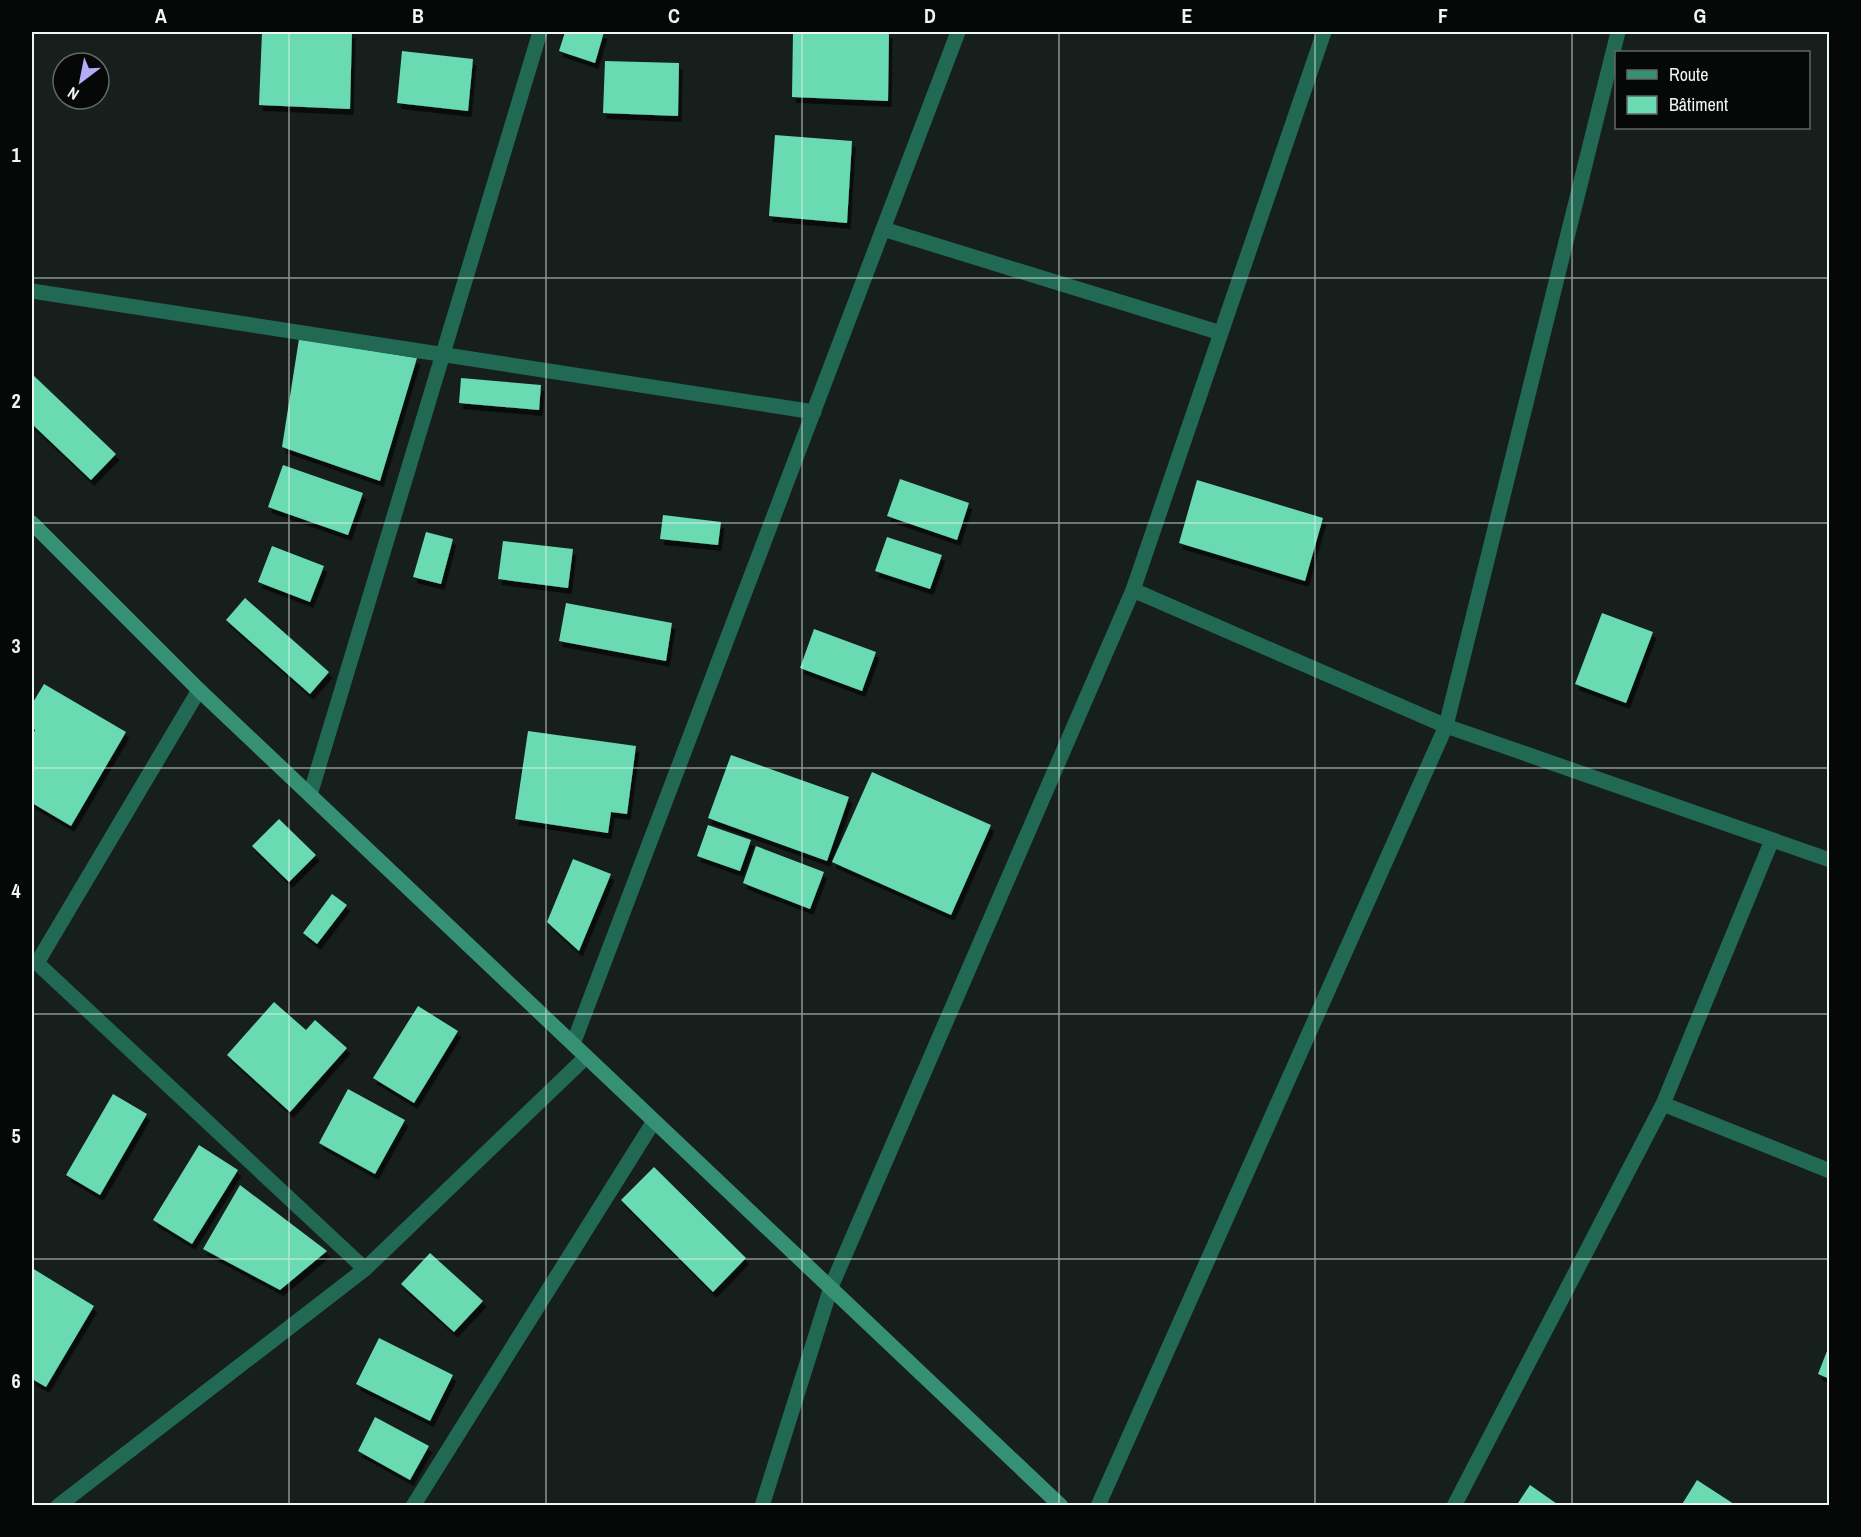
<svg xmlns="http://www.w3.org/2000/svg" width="1861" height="1537" font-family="'Archivo Narrow',sans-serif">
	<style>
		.building { fill: #69dab2; filter: url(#shadow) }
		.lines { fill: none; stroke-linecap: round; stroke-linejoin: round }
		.minor { stroke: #216952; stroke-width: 15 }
		.secondary { stroke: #369073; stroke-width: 15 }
		.grid { fill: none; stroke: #eff6f3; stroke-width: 1.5; stroke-opacity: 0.55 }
		.neatline { fill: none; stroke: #eff6f3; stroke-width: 2 }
		.grid-label { font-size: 20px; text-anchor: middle; font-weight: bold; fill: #eff6f3 }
	</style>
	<defs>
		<filter id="shadow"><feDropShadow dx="3.5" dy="6" stdDeviation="0" flood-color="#0009"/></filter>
	</defs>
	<rect width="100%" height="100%" fill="#161f1c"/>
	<path class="building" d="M262 32H352L350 109 259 105Z
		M565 32H604L595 63 559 51Z
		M793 32H889L888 101 792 97Z
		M402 51 473 59 468 111 397 103Z
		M605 61 679 63 678 116 603 113Z
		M775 135 852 141 847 223 769 216Z
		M299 339 417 358 380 481 282 447Z
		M32 374 116 454 91 480 32 424Z
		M461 378 541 385 539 410 459 403Z
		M283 465 363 493 348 535 268 507Z
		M900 479 969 503 957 540 887 516Z
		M1197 480 1323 518 1305 581 1179 543Z
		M663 515 721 522 718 545 660 539Z
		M426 532 453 539 441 584 413 577Z
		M887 537 942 555 930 589 875 571Z
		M503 541 573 549 568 588 498 579Z
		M272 546 324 566 310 602 258 582Z
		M245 598 329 672 310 694 226 620Z
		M566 603 672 623 666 661 559 641Z
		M1602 613 1653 632 1626 703 1575 684Z
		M814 629 876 652 862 691 800 668Z
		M44 684 126 732 71 826 32 803V736L35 730 32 727V704Z
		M528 731 636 746 627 814 611 812 608 833 515 819Z
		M731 755 849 797 827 861 708 818Z
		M872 772 991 825 951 915 832 862Z
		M279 819 316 855 289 882 252 846Z
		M708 825 751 840 740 871 697 856Z
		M756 846 824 872 810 909 743 883Z
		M573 859 611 874 579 951 547 922Z
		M332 894 347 905 317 944 303 933Z
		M274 1002 306 1030 315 1020 347 1048 290 1112 227 1055Z
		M418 1006 458 1031 414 1103 373 1078Z
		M348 1089 405 1120 375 1174 319 1143Z
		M113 1094 147 1114 100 1195 66 1175Z
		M199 1145 238 1170 192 1244 153 1220Z
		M654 1167 746 1258 713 1292 621 1200Z
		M240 1185 327 1251 280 1290 203 1249Z
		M430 1253 483 1301 454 1332 401 1284Z
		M32 1268 94 1306 46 1387 32 1379Z
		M379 1338 453 1375 430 1421 356 1384Z
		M1829 1346H1830V1379L1818 1374Z
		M375 1417 429 1446 410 1480 358 1451Z
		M1697 1480 1737 1506H1681Z
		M1530 1485 1560 1506H1516Z"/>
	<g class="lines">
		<path class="minor" d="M883 229 1221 333
			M32 291 814 412
			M1133 590 1446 726 1830 860
			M199 690 37 963 365 1269
			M310 795 540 32
			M573 1044 958 32
			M1663 1104 1830 1171
			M58 1506 365 1269 586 1057
			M413 1506 654 1121
			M762 1506 831 1287 1133 590 1324 32
			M1098 1506 1446 726 1618 32
			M1454 1506 1663 1104 1772 840"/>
		<path class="secondary" d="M32 523 199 690 1061 1506"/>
	</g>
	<path class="grid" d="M289 32V1506M546 32V1506M802 32V1506M1059 32V1506M1315 32V1506M1572 32V1506M32 278H1830M32 523H1830M32 768H1830M32 1014H1830M32 1259H1830"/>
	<rect width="1861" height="1537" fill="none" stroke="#050807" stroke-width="66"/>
	<rect x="1615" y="51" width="195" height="78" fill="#050807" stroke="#636765" stroke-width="1.5"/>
	<rect x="1627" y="70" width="30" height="9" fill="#369073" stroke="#636765" stroke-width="1.5"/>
	<text x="1669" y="81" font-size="18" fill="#eff6f3">Route</text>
	<rect x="1627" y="96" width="30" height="18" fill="#69dab2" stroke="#636765" stroke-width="1.5"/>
	<text x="1669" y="111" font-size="18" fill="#eff6f3">Bâtiment</text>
	<g transform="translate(81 81) rotate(212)"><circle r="28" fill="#050807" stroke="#636765" stroke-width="1.5"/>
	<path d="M0-4.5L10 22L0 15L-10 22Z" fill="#b5acf8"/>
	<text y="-9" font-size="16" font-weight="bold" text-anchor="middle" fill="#eff6f3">N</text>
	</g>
	<rect x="33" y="33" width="1795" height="1471" class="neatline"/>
	<g class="grid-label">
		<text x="161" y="23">A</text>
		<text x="418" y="23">B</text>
		<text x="674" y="23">C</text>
		<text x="930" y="23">D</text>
		<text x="1187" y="23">E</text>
		<text x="1443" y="23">F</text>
		<text x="1700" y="23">G</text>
		<text x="16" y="162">1</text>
		<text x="16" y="408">2</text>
		<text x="16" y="653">3</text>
		<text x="16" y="898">4</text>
		<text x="16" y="1143">5</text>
		<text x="16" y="1388">6</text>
	</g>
</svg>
